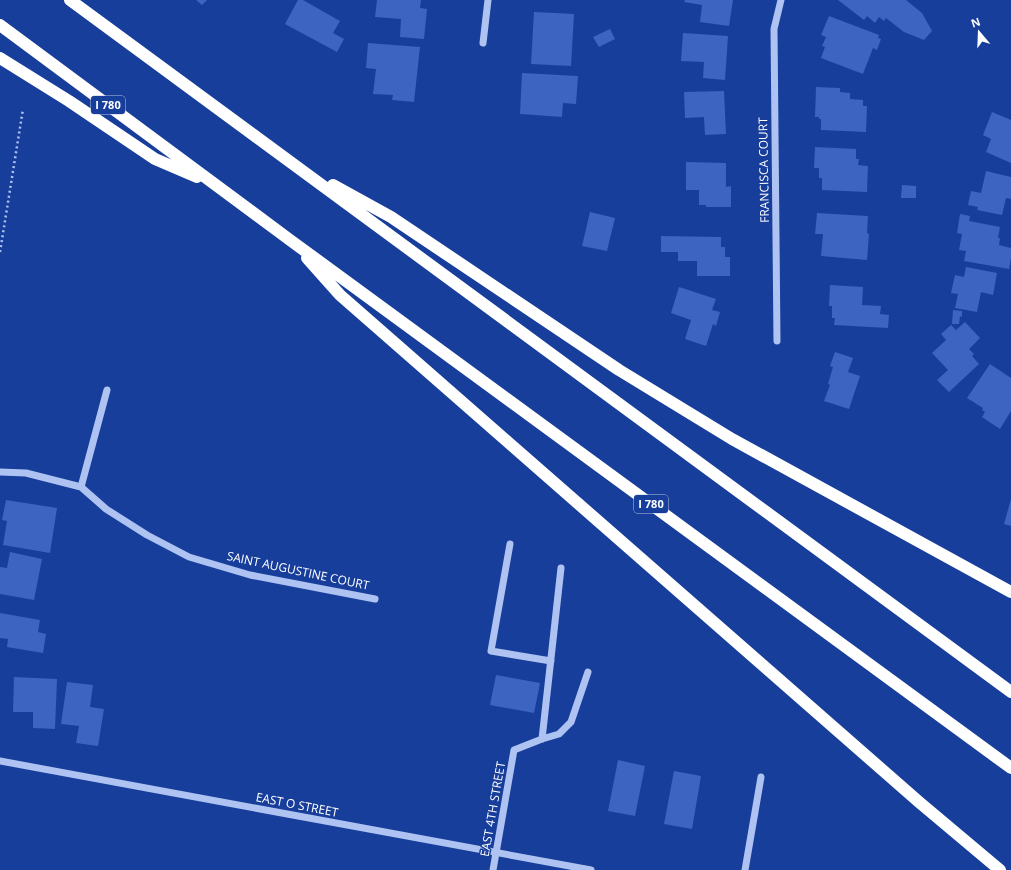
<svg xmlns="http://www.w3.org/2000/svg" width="1011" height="870" font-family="'Open Sans',sans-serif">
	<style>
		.building { fill: #3d64c0 }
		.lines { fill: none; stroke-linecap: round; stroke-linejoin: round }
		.path { stroke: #aec3f2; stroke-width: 2.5; stroke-dasharray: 2 3; stroke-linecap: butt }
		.minor { stroke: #aec3f2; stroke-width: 7 }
		.highway { stroke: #fff; stroke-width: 12 }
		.labels { text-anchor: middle; stroke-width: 3; stroke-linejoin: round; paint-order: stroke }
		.shield { fill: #183e9b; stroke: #bac5e1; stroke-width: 1 }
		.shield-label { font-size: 11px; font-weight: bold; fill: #fff }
		.street-label { font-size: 12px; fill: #fff; stroke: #183e9b }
	</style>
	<rect width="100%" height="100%" fill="#183e9b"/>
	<path class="building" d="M196 0H207L202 5Z
		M298 0H303L340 21 333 33 344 39 337 52 285 24Z
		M377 0H421L420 8 427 9 424 39 400 37 401 19 375 17Z
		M685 0H733L729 26 700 22 702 5 684 2Z
		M838 0H906L922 13 932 31 924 40 904 32 886 18 884 21 879 17 875 23 867 16 864 20Z
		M534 12 574 14 571 66 531 64Z
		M829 16 879 35 878 38 881 39 877 50 873 48 863 74 821 58 825 47 822 46 826 37 821 35Z
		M610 29 615 39 599 47 593 37Z
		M683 33 728 36 725 80 703 78 704 62 681 61Z
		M368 43 420 47 414 102 392 100 393 95 373 94 376 69 366 68Z
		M522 73 578 76 576 104 563 103 562 117 520 114Z
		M816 87 840 88V92L850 93V99L863 100V106H867L866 132 821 130V119H819V117H815Z
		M724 91 726 134 705 135 704 117 685 118 684 92Z
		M992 112 1011 120V163L986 152 991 139 983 135Z
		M815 147 856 149V159H859L858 165 868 166 867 192 822 190V178H819V168H814Z
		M686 162 726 163V187L731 186V207H706V205H699V190H686Z
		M986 171 1011 177V199L1006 198 1002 215 977 210 978 207 968 205 971 191 981 193Z
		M902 185 916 186V198H901Z
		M590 212 615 218 607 251 582 246Z
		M817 213 868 216 867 233 869 234 867 260 821 256 823 234H815Z
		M960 214 970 216 969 221 1000 227 998 238H1000L999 245 1011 248V258L1009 269 964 261 966 251 959 250 962 234 957 233Z
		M661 236 721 237V247H725V257H730V276H697V261H678V252H661Z
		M966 267 997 273 993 295 981 292 977 312 955 308 958 294 951 293 955 275 964 277Z
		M830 285 863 287 862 305 881 306 880 314 889 315 888 328 834 325 835 318H832V306H829Z
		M679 287 716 299 712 310 720 312 716 326 713 324 706 346 685 339 691 320 671 313Z
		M953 310 962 311V317L960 316 959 324H952Z
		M965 322 980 338 969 349 974 354 972 356 979 364 949 392 937 380 948 370 932 353 946 340 941 334 951 325 956 330Z
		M835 352 853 358 848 372 860 376 849 409 824 401 830 385 828 384 833 367 830 366Z
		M990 364 1011 378V411L1000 429 982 417 985 412 982 410 983 408 967 398Z
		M1011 499V526L1004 524Z
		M6 500 57 508 50 553 3 545 7 521 2 520Z
		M10 552 42 559 34 600 0 594V567L7 568Z
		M0 613 40 620 38 632 46 634 43 653 7 647 8 639 0 638Z
		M496 675 540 683 534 713 490 705Z
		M14 677 57 679 55 729 33 728V712H13Z
		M67 682 93 685 90 707 104 709 98 746 76 743 79 726 61 724Z
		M618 760 645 766 635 816 608 811Z
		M674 771 701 776 692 829 664 824Z"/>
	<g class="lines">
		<path class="path" d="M0 252 23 109"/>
		<path class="minor" d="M483 43 488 0
			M777 341 774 29 781 0
			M0 472 26 473 81 487 106 509 147 535 189 557 250 575 375 599
			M81 487 107 390
			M510 544 491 651 551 661
			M542 739 561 568
			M0 761 591 870
			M493 870 514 750 542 739 559 734 571 722 588 672
			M745 870 761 777"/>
		<path class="highway" d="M70 0 1011 692
			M0 25 290 240 1011 768
			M0 58 69 101 155 159 197 177
			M333 185 391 217 619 370 732 439 1011 592
			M307 258 340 295 919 802 1000 870"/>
	</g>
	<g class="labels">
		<g class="shield">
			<rect x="91" y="96" width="34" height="18" rx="3"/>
			<rect x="634" y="495" width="34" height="18" rx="3"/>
		</g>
		<g class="shield-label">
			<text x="108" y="109">I 780</text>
			<text x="651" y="508">I 780</text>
		</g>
		<g class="street-label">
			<text transform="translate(764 170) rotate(-91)" y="4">FRANCISCA COURT</text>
			<text transform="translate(298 571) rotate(12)" y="4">SAINT AUGUSTINE COURT</text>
			<text transform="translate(297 805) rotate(11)" y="4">EAST O STREET</text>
			<text transform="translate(493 809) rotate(-80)" y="4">EAST 4TH STREET</text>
		</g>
	</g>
	<g transform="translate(979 32) rotate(341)" stroke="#183e9b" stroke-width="3" paint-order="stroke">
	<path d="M0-3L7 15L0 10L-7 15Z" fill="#ffffff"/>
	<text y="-6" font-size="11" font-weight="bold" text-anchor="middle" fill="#ffffff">N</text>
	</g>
</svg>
